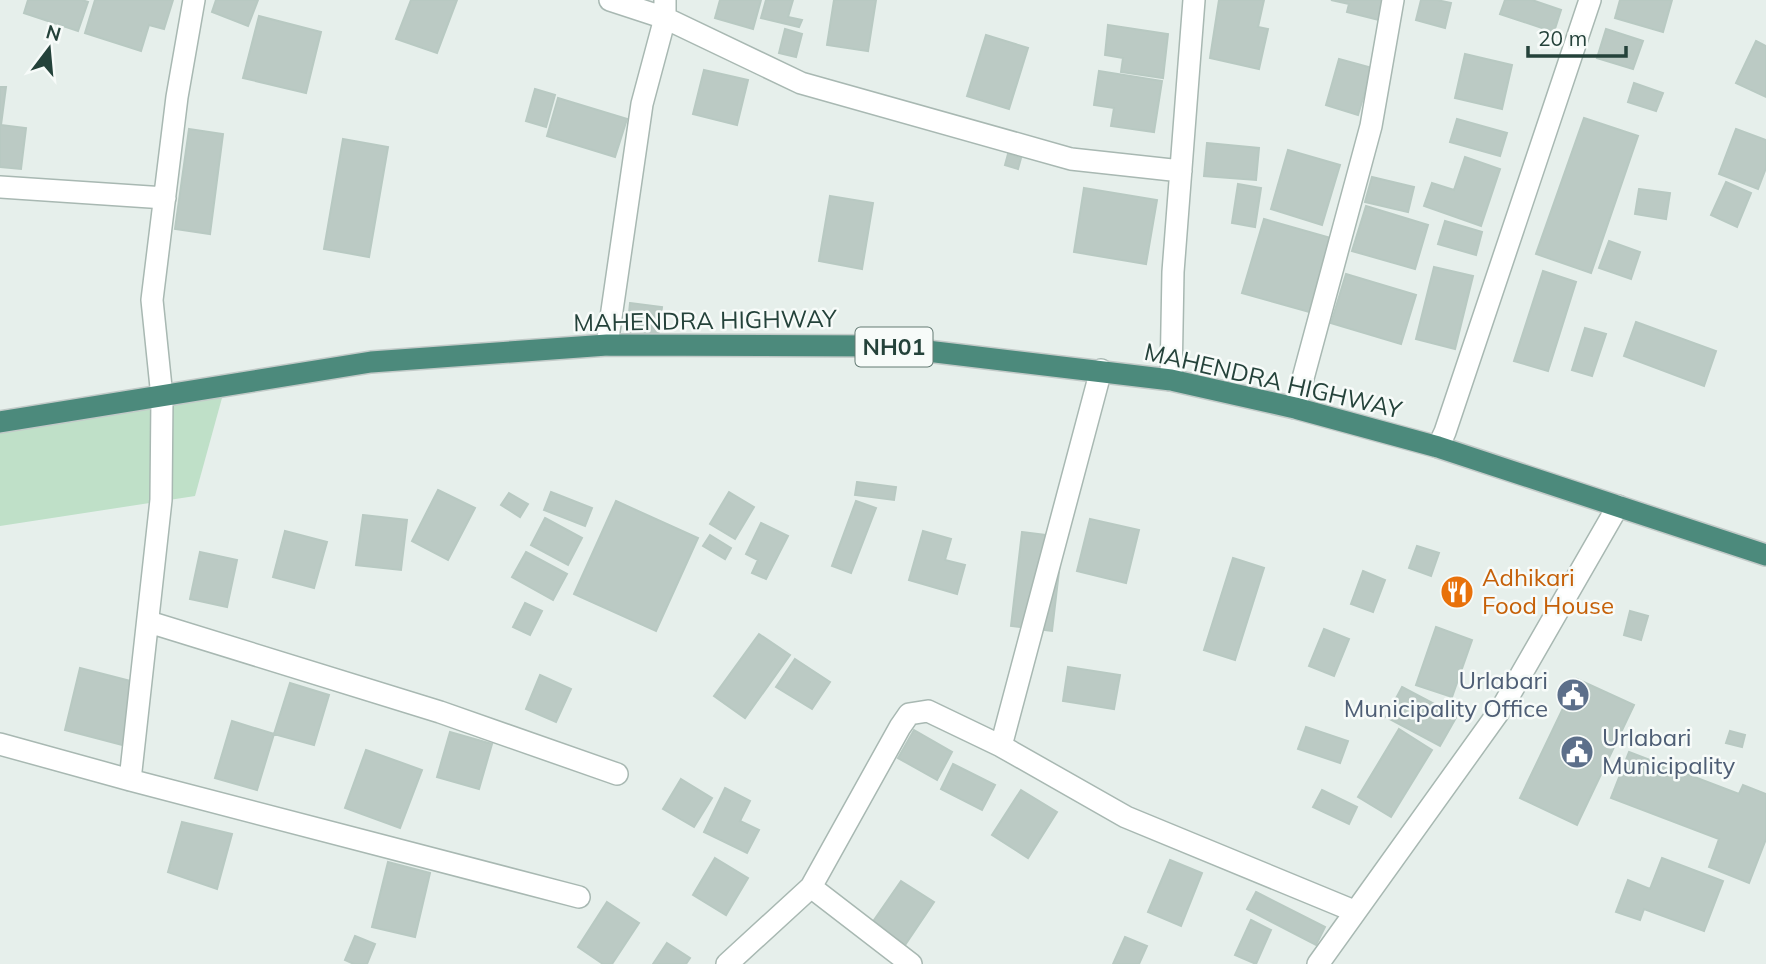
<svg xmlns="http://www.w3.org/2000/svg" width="1766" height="964" font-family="Mulish,sans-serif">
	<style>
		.green { fill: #bfe0c8 }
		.building { fill: #bbcac4; stroke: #b8c9c2; stroke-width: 2 }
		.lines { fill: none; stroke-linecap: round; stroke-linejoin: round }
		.minor-casing { stroke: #a8b8b2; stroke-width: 24 }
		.trunk-casing { stroke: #c2cac8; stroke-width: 24 }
		.minor { stroke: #fff; stroke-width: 21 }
		.trunk { stroke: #4c8a7c; stroke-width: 21 }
		.labels { text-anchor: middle; stroke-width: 5; stroke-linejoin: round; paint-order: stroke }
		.shield { fill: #f7fbf9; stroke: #637a73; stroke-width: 2 }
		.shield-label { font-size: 23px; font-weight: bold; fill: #24423a }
		.street-label { font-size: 24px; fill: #24423a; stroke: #f7fbf9 }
		.food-label { font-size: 24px; fill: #c56008; stroke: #f7fbf9; text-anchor: start }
		.service-label { font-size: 24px; fill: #4e5e75; stroke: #f7fbf9; text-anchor: end }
	</style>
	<rect width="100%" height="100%" fill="#e6efeb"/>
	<path class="green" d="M225 387 195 496 0 526V422Z"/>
	<path class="building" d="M28 0H82L88 2 78 31 24 13Z
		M95 0H173L164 29 149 25 141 51 85 33Z
		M216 0H258L248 26 212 12Z
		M411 0H457L437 53 396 39Z
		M720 0H761L753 29 715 18Z
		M766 0H793L788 17 802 20 799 27 761 18Z
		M834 0H876L868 51 827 45Z
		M1219 0H1264L1258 27 1268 29 1259 69 1210 58Z
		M1331 0H1388L1383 21 1347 12 1349 4Z
		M1421 0H1437L1451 3 1445 28 1416 20Z
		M1505 0H1532L1561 10 1554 32 1500 14Z
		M1620 0H1672L1663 32 1615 18Z
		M259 16 321 32 306 93 243 78Z
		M1108 25 1168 34 1163 78 1121 72 1123 58 1105 55Z
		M785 29 802 34 796 57 779 53Z
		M1606 29 1643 41 1633 69 1597 58Z
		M986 35 1028 48 1009 109 967 96Z
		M1756 41 1766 46V97L1736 83Z
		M1465 54 1512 65 1502 109 1455 98Z
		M1339 59 1372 68 1358 115 1326 105Z
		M704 70 748 80 737 125 693 114Z
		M1099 71 1162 81 1154 132 1111 126 1114 108 1094 105Z
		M1634 83 1663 93 1656 111 1628 102Z
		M0 87H6L1 125 26 128 21 169 0 167Z
		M535 89 555 95 546 127 526 121Z
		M558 98 627 119 615 157 547 136Z
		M1584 118 1638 136 1591 273 1536 254Z
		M1457 119 1507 133 1500 156 1450 142Z
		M189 129 223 134 210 234 175 229Z
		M1736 129 1766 140V168L1758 189 1719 174Z
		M343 139 388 147 369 257 324 249Z
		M1207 143 1259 148 1256 180 1204 176Z
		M1288 150 1340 165 1322 225 1271 209Z
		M1008 154 1021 158 1018 169 1005 165Z
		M1465 157 1500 169 1481 226 1424 206 1432 183 1454 190Z
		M1372 177 1414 187 1408 212 1365 202Z
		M1726 182 1751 193 1737 227 1711 215Z
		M1238 184 1261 188 1255 227 1232 223Z
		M1084 188 1157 200 1146 264 1074 252Z
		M1639 189 1670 193 1666 219 1635 214Z
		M830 196 873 203 862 269 819 261Z
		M1366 206 1428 225 1415 269 1352 251Z
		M1264 219 1334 239 1313 313 1242 293Z
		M1445 221 1482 232 1476 255 1438 244Z
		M1609 241 1640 252 1631 279 1599 268Z
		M1434 267 1473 276 1455 349 1416 339Z
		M1543 271 1576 282 1548 371 1514 361Z
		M1346 274 1416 295 1401 344 1331 323Z
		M630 303 662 307 658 337 627 334Z
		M1636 322 1716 351 1704 386 1624 356Z
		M1585 328 1606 334 1592 376 1572 370Z
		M857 482 896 487 894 500 855 495Z
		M438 490 475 508 448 560 412 541Z
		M551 492 592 508 585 526 544 510Z
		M729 492 754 507 735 539 710 524Z
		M509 493 528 504 520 517 501 505Z
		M616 501 698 538 656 631 574 594Z
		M856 501 876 508 851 573 832 566Z
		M363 515 407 520 401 570 356 565Z
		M545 518 582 538 568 565 531 545Z
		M1090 519 1139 530 1126 583 1077 571Z
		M761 523 788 536 766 579 752 573 758 560 746 554Z
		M285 531 327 542 314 588 273 577Z
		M923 531 951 539 945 560 965 565 957 594 909 580Z
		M1022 532 1063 537 1052 631 1011 626Z
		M710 535 731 548 725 559 703 546Z
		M1417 546 1439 553 1431 576 1409 568Z
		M200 552 237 560 227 607 190 599Z
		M526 552 567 574 553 600 512 577Z
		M1233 558 1264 568 1235 660 1204 650Z
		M1363 571 1385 580 1373 612 1351 604Z
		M525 603 542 611 530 635 513 627Z
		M1630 611 1648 616 1641 640 1624 635Z
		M1436 627 1472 640 1452 697 1416 685Z
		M1324 629 1349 639 1334 676 1309 666Z
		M759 634 790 655 745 718 714 696Z
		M795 659 830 682 812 709 776 687Z
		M1068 667 1120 675 1114 709 1063 701Z
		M80 668 146 685 130 747 65 730Z
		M540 675 571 689 556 722 526 709Z
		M1577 679 1634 705 1577 825 1520 798Z
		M290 683 329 695 314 745 274 734Z
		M1402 687 1457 716 1440 746 1386 717Z
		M232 721 274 734 257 790 215 778Z
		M1306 727 1348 741 1340 763 1298 749Z
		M1399 729 1432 750 1391 817 1358 797Z
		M914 730 952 752 937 780 898 758Z
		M1730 731 1745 735 1742 747 1726 743Z
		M450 732 492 744 479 789 437 777Z
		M366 750 422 770 400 828 345 808Z
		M1629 752 1739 794 1743 785 1766 794V839L1749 883 1709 867 1719 839 1611 798Z
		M953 764 995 785 982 810 941 789Z
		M681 779 712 798 694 827 663 809Z
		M725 788 750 801 740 821 759 830 747 853 704 832Z
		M1021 790 1057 812 1028 858 992 835Z
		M1322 790 1357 807 1349 824 1313 807Z
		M182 822 232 834 217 889 168 872Z
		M715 858 748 878 726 915 693 895Z
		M1662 858 1723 881 1704 931 1644 909 1640 920 1616 912 1628 880 1650 889Z
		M1170 860 1202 873 1181 926 1148 912Z
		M388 862 430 873 415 937 372 927Z
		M901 881 934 902 905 945 872 923Z
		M1256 892 1325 927 1316 945 1247 909Z
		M607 902 639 923 612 964H603L578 947Z
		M1251 920 1271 930 1256 964 1235 955Z
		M355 936 375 944 367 964H354L345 960Z
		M1125 937 1147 946 1139 964H1113Z
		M667 943 690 958 686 964H653Z"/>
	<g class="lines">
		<defs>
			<path id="minor" d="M610 0 665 18 801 83 1071 159 1181 171
				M0 187 165 198
				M607 345 642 104 665 18V0
				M1171 380 1173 272 1194 0
				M1295 408 1371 126 1393 0
				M1438 447 1445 432 1590 0
				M149 622 440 712 617 774
				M0 744 130 780 579 897
				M1001 746 1101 370
				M130 780 161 500 162 397 152 300 177 97 194 0
				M811 887 911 964
				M727 964 811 887 900 727 909 714 928 711 1001 746 1126 817 1354 911
				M1318 964 1503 706 1618 506"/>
			<path id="trunk" d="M0 422 371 362 607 345 885 346 1171 380 1295 408 1438 447 1766 555"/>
		</defs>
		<use href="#minor" class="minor-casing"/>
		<use href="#trunk" class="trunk-casing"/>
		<use href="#minor" class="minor"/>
		<use href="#trunk" class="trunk"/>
	</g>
	<defs>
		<symbol id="restaurant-disc" viewBox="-11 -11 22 22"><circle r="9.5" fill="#e8710a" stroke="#f7fbf9"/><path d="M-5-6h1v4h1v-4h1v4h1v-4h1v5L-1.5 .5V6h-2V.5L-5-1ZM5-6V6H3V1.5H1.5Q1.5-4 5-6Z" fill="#fff"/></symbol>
		<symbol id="civic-disc" viewBox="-11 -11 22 22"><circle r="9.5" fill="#5c6f8a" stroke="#f7fbf9"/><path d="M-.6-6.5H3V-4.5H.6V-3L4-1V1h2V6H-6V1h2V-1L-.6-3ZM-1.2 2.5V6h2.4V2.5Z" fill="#fff"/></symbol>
	</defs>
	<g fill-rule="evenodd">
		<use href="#restaurant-disc" x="1438" y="573" width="38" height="38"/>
		<use href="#civic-disc" x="1554" y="676" width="38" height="38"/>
		<use href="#civic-disc" x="1558" y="733" width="38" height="38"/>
	</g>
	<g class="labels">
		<rect class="shield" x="855.5" y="327.5" width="77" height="39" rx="5"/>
		<g class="shield-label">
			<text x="894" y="355">NH01</text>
		</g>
		<g class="street-label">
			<text transform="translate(705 321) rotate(-1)" y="8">MAHENDRA HIGHWAY</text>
			<text transform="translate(1273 381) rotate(13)" y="8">MAHENDRA HIGHWAY</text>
		</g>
		<g class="food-label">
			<text x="1482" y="586">Adhikari<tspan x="1482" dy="28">Food House</tspan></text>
		</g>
		<g class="service-label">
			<text x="1548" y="689">Urlabari<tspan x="1548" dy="28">Municipality Office</tspan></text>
			<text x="1602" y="746" text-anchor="start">Urlabari<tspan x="1602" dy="28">Municipality</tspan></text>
		</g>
	</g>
	<g transform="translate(49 49) rotate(16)" stroke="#f7fbf9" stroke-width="5" paint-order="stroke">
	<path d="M0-5L12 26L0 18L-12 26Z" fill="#24423a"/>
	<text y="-10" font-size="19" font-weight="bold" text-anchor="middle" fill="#24423a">N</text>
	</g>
	<path d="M1528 46v10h98v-10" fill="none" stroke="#24423a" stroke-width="3.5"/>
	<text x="1538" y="46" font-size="21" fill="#24423a" stroke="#f7fbf9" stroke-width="5" paint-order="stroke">20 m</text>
</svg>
